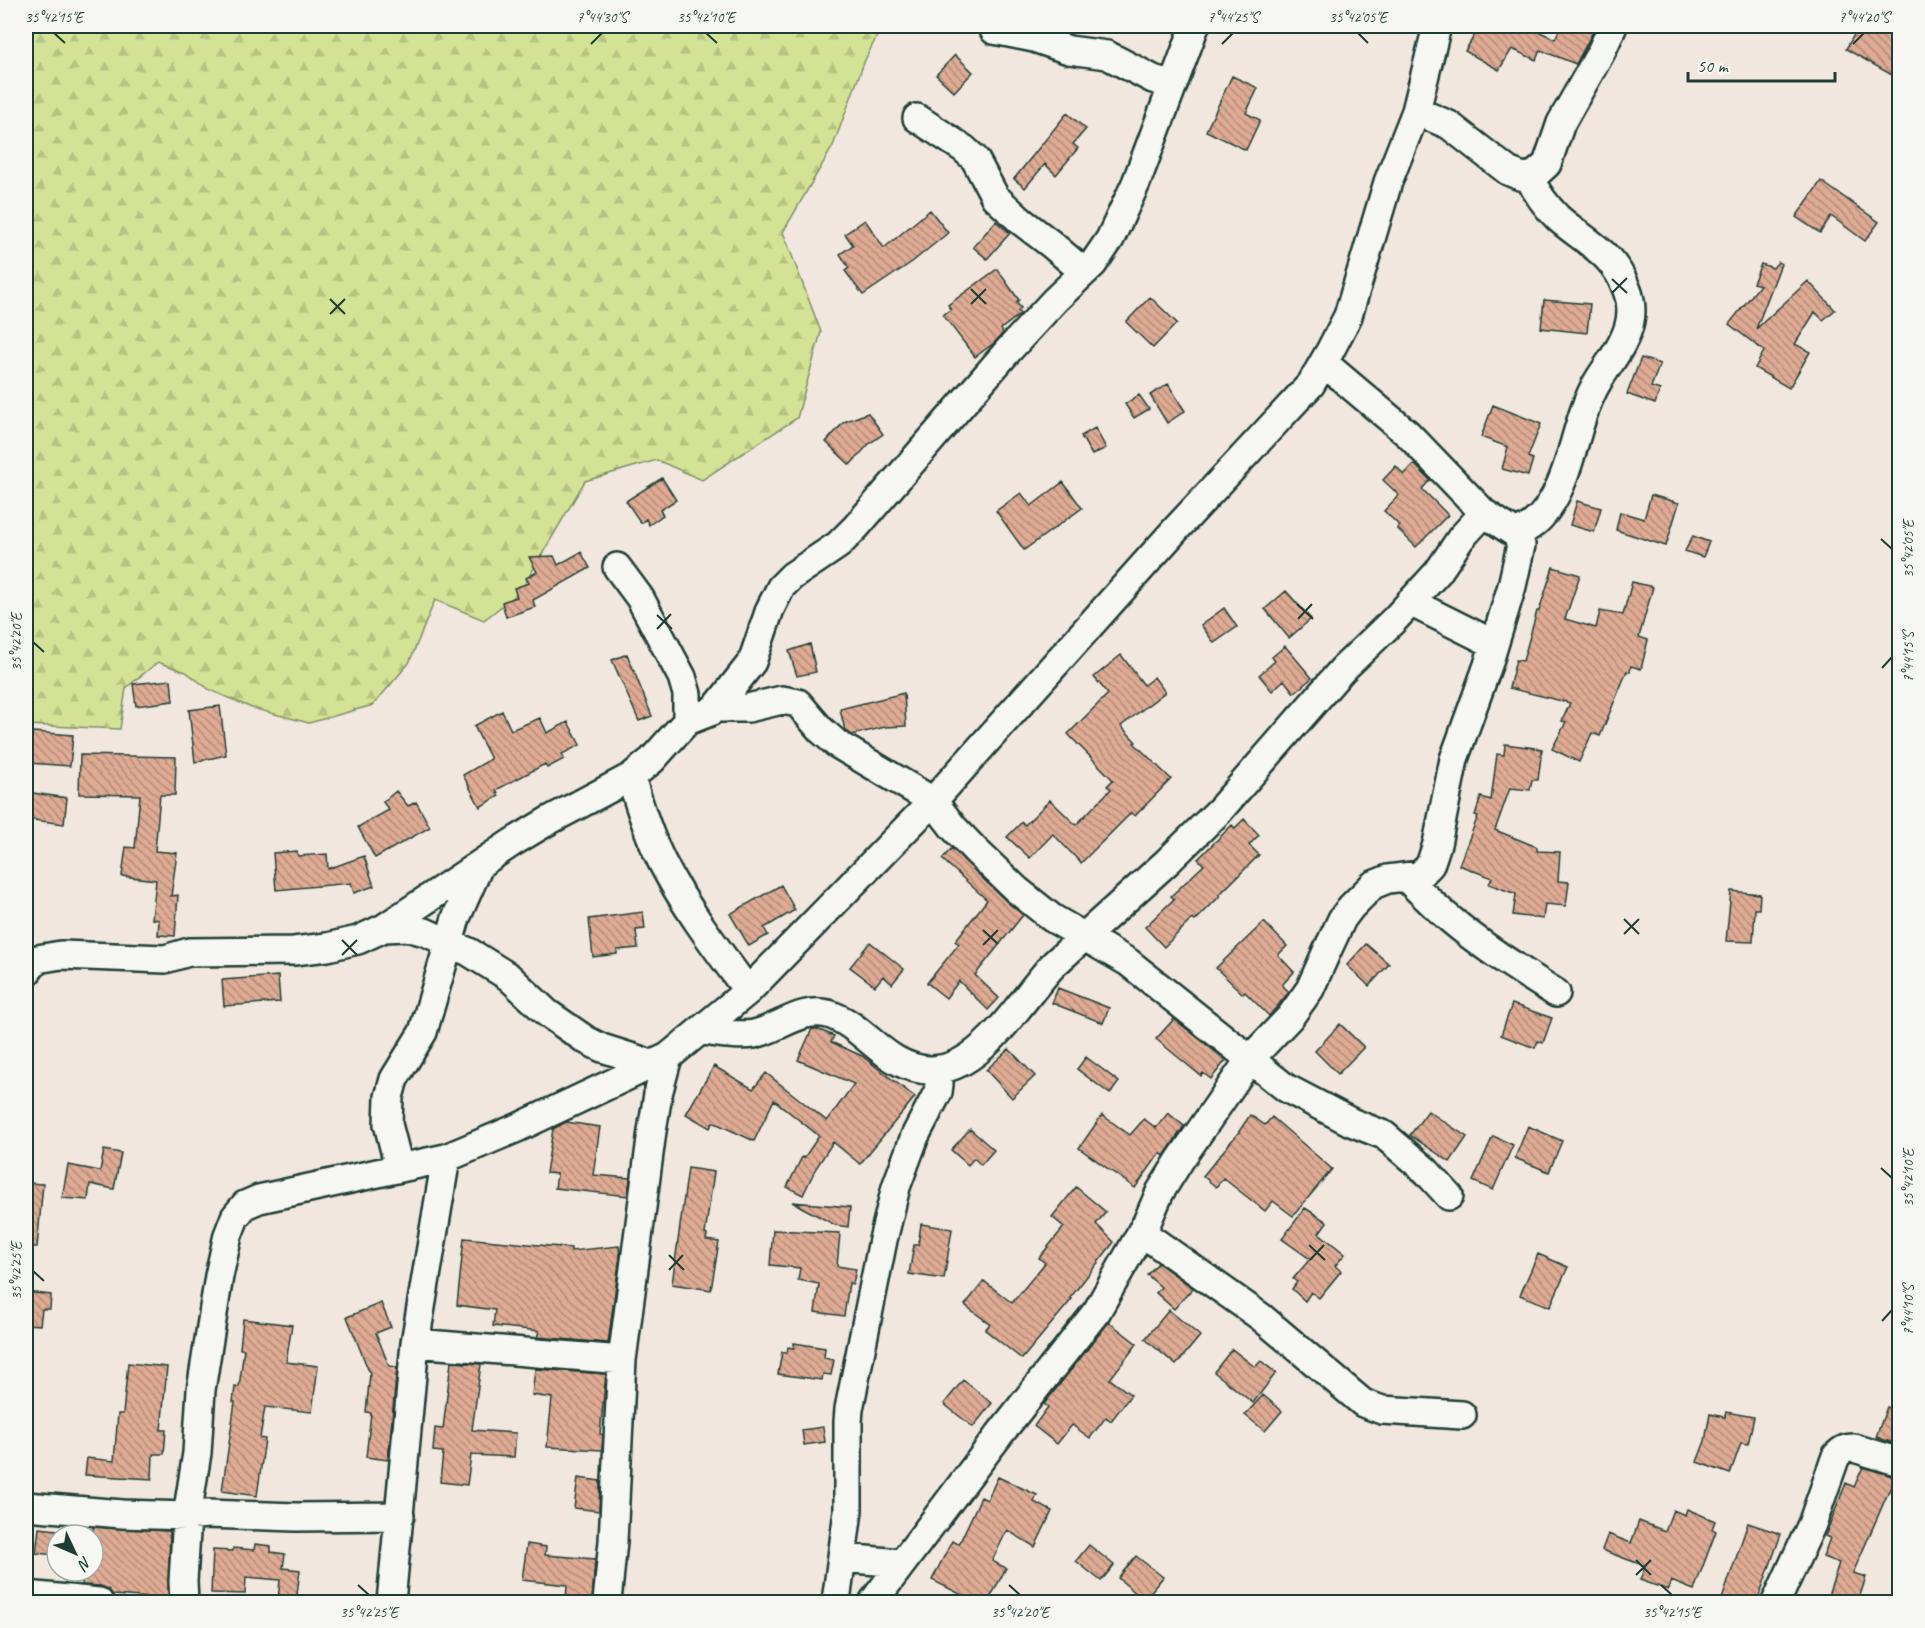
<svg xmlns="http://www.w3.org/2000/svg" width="1925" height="1628" font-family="Caveat,sans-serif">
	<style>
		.forest { fill: url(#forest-firs); stroke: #7a9064; stroke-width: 1.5 }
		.building { fill: url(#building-back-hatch); stroke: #1f3d34; stroke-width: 1.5 }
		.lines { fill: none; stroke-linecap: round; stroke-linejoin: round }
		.minor-casing { stroke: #1f3d34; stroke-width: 32 }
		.minor { stroke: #f6f6f2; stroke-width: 27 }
		.ticks { fill: none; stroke: #1f3d34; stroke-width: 2 }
		.neatline { fill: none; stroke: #1f3d34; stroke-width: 2 }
		.ticks-label { font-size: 15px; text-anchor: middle; fill: #1f3d34 }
	</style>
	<defs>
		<pattern id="forest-firs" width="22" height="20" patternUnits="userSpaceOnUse" patternTransform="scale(1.5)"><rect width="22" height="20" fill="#d4e295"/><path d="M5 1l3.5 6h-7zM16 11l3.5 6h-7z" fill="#b6c381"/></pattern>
		<pattern id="building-back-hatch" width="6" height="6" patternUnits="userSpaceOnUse" patternTransform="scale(1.5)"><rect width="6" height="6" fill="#dfab94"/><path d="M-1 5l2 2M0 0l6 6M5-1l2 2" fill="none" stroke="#b48c7a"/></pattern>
	</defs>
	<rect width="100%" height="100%" fill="#f1e7df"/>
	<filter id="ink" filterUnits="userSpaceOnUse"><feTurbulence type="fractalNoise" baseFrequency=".0167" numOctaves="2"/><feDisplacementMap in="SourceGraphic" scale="12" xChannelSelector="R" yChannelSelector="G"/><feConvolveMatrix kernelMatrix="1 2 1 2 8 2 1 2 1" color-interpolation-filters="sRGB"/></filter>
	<g filter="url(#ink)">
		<path class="forest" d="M26 26H882L865 60 833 146 783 232 821 332 797 418 702 480 657 460 585 481 520 592 484 620 435 600 409 663 373 705 309 723 252 708 210 690 186 672 158 662 126 688 120 729 26 725Z"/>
		<path class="building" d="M1480 26H1527L1555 39 1561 26H1596L1576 64 1540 50 1536 60 1512 49 1499 70 1465 51Z
			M1859 26H1899V79L1846 49Z
			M955 55 973 72 954 92 936 75Z
			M1232 76 1258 88 1246 113 1260 120 1246 150 1206 131Z
			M1067 113 1086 129 1073 144 1078 148 1056 175 1045 164 1025 188 1014 179Z
			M1821 181 1879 222 1865 241 1831 216 1820 233 1796 217Z
			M930 210 948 233 912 262 863 295 845 271 849 268 840 254 853 245 845 234 865 220 884 248Z
			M996 221 1010 233 987 259 973 247Z
			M1778 262 1781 264 1756 329 1808 281 1835 310 1823 320 1815 312 1795 344 1810 352 1789 388 1755 368 1764 351 1729 324 1760 285 1753 283 1761 264 1773 268Z
			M997 269 1019 300 1016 302 1021 308 1018 311 1020 314 1001 329 1003 333 994 343 975 357 943 315 951 309 948 305Z
			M1150 297 1177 323 1153 348 1126 322Z
			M1544 300 1590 304 1587 333 1541 328Z
			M1641 358 1660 364 1651 387 1660 390 1655 404 1627 394Z
			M1168 384 1185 411 1167 423 1150 395Z
			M1139 395 1149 409 1134 418 1125 404Z
			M1493 405 1541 424 1528 457 1533 459 1528 476 1502 469 1508 447 1481 437Z
			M868 413 883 434 869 444 850 465 826 442 844 422Z
			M1095 428 1106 448 1092 455 1081 436Z
			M1414 464 1430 480 1422 489 1448 515 1416 547 1397 528 1400 526 1384 511 1399 495 1383 480 1396 466 1404 475Z
			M662 478 676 500 660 510 663 515 649 525 646 519 641 523 626 501Z
			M1063 482 1082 508 1024 550 996 511 1021 493 1031 506Z
			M1651 495 1679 503 1666 546 1616 530 1620 512 1644 519Z
			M1577 501 1601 508 1594 532 1570 525Z
			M1693 536 1709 542 1703 557 1685 551Z
			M581 552 590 568 533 600 535 607 506 617 502 602 517 597 514 588 529 583 526 578 537 572 529 557 554 556 558 565Z
			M1553 567 1580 575 1565 619 1596 628 1600 611 1623 615 1632 582 1653 587 1639 637 1648 640 1641 669 1631 666 1630 672 1627 671 1600 736 1592 733 1579 762 1552 749 1566 722 1562 721 1570 703 1509 688 1516 660 1523 661 1537 611H1539Z
			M1286 591 1311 619 1289 638 1265 609Z
			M1224 608 1237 627 1214 643 1201 625Z
			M810 644 816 672 797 676 789 651Z
			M1285 646 1312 678 1294 693 1284 680 1272 691 1259 675 1275 661 1272 657Z
			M627 654 652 716 639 721 612 660Z
			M1121 655 1144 685 1154 677 1165 692 1121 726 1136 742 1134 743 1171 779 1135 816 1131 813 1081 863 1053 834 1030 858 1007 837 1022 822 1025 825 1050 800 1076 825 1111 789 1107 786 1113 780 1068 734 1108 694 1094 677Z
			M171 680 173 701 136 706 133 684Z
			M904 693 906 726 885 727 852 735 845 730 840 709Z
			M220 706 226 755 195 762 189 710Z
			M502 711 511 730 540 718 547 733 568 722 580 745 562 754 564 759 547 768 545 764 496 790 499 796 480 807 463 775 491 759 474 726Z
			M32 732 73 735 70 766 29 763Z
			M1505 744 1542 749 1538 780H1532L1530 790 1510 788 1495 830 1537 847V851L1560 852 1558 881 1569 882 1566 906 1545 904 1543 919 1513 915 1516 894 1489 884 1492 878 1459 865 1478 816 1475 815 1481 797 1491 800 1497 754 1504 755Z
			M80 755 176 757 175 795H160L155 851 177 853 171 896 178 895 175 936 158 935 159 920 152 919 156 880 122 876 126 847 135 848 140 795 79 794Z
			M396 791 408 806 416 802 430 827 375 858 358 827 389 810 383 802Z
			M26 792 67 798 64 824 26 819Z
			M1244 819 1259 835 1249 845 1259 855 1219 895 1220 896 1195 921 1192 919 1164 947 1145 927 1174 899 1171 896 1204 865 1198 859 1232 825 1235 828Z
			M952 848 1006 901 1023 915 975 975 999 998 988 1010 959 981 946 998 927 983 959 944 955 941 987 900 942 859Z
			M297 851 298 856 327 854 328 869 364 856 374 886 354 893 351 883 276 890 273 853Z
			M781 885 795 910 764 928 768 935 749 946 730 914Z
			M1731 891 1760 894 1759 909H1755L1753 942 1726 941Z
			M643 912 645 929 636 930 638 948 617 950V954L593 957 589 919Z
			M1264 922 1287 946 1278 955 1294 972 1282 985 1289 992 1269 1016 1245 992 1243 994 1216 968Z
			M870 942 904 969 892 984 883 976 875 986 850 967Z
			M1366 944 1389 964 1369 986 1347 965Z
			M278 976 280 1002 224 1006 222 980Z
			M1058 988 1109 1008 1103 1023 1052 1003Z
			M1512 1004 1552 1018 1543 1043 1538 1041 1535 1048 1501 1035Z
			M1174 1019 1226 1060 1211 1079 1203 1073 1201 1076 1156 1039Z
			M1340 1024 1364 1047 1338 1074 1315 1051Z
			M812 1029H817L834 1036 831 1042 862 1056 915 1097 860 1164 833 1142 816 1168 803 1195 787 1187 802 1157 804 1158 819 1136 774 1100 754 1141 713 1122 710 1128 686 1114 714 1066 753 1089 766 1073 827 1121 854 1084 798 1060Z
			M1009 1049 1035 1076 1012 1098 986 1070Z
			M1086 1057 1119 1082 1110 1094 1077 1069Z
			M1428 1111 1467 1137 1450 1162 1410 1135Z
			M1168 1113 1184 1126 1164 1156 1160 1153 1135 1188 1079 1148 1102 1115 1130 1135 1144 1119 1156 1128Z
			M1250 1115 1265 1125 1272 1117 1332 1169 1293 1216 1273 1201 1265 1211 1223 1178 1216 1187 1203 1176 1238 1133Z
			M566 1122 600 1127 593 1175 630 1178 628 1196 555 1188 557 1174 546 1173 553 1129Z
			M1528 1126 1562 1141 1549 1172 1515 1158Z
			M970 1129 994 1150 981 1165 974 1158 968 1165 951 1150Z
			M1493 1136 1513 1145 1493 1190 1473 1181Z
			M104 1150 121 1153 114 1189 90 1184 88 1200 62 1198 68 1165 100 1171Z
			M688 1168 714 1172 705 1234 707 1235 706 1240 719 1242 711 1290 672 1284Z
			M26 1183 43 1184 37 1247H26Z
			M1076 1187 1106 1212 1096 1224 1114 1242 1070 1298 1072 1299 1022 1359 985 1330 990 1324 965 1305 984 1281 1012 1303 1045 1263 1039 1258 1064 1227 1052 1217Z
			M792 1202 850 1207 848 1227 835 1225Z
			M1305 1208 1327 1222 1319 1233 1345 1254 1335 1266 1341 1271 1319 1298 1311 1292 1305 1301 1292 1289 1297 1282 1293 1279 1310 1259 1282 1239Z
			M921 1224 952 1229 944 1279 909 1274 914 1245H918Z
			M773 1230 840 1233 837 1266 856 1269 853 1284 849 1283 844 1316 815 1312 819 1284 798 1280 800 1268 770 1265Z
			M464 1238 571 1248V1251L619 1246 620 1256 608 1343 537 1337 539 1331 493 1326 495 1310 457 1305Z
			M1538 1254 1568 1267 1550 1307 1520 1295Z
			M1158 1263 1193 1288 1174 1309 1156 1293 1161 1287 1147 1275Z
			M26 1292 51 1295 50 1309H42L40 1325 26 1324Z
			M381 1303 391 1327 376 1333 389 1366 397 1367 388 1460 366 1457 371 1413 366 1412 370 1374 347 1317Z
			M1169 1310 1200 1336 1176 1365 1145 1339Z
			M243 1319 292 1325 286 1362 318 1366 312 1412 265 1407 260 1438 265 1439 257 1496 222 1491 235 1402H233L235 1387H239L244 1349H240Z
			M1109 1322 1137 1344 1110 1379 1131 1395 1111 1421 1106 1417 1090 1438 1072 1425 1057 1444 1034 1426 1048 1407 1044 1404Z
			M794 1343 825 1348 824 1358 834 1360 831 1375 823 1374 822 1380 778 1374 782 1352 787 1353 788 1347 794 1348Z
			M1232 1349 1255 1367 1261 1361 1276 1373 1253 1403 1214 1372Z
			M451 1362 481 1364 472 1430 516 1433 514 1457 471 1455 467 1485 440 1482 443 1452 433 1451 435 1428 443 1429Z
			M128 1363 167 1367 161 1430H166L164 1454H153L152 1479 85 1475 87 1458 114 1461 118 1414H123Z
			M535 1369 606 1374 600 1434 603 1435 602 1450 547 1447 552 1398 532 1395Z
			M963 1380 992 1403 973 1427 944 1404Z
			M1263 1395 1282 1411 1265 1431 1245 1415Z
			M1887 1407 1899 1411V1445L1876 1437Z
			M1726 1412 1754 1417 1748 1444 1741 1443 1730 1474 1697 1462 1705 1441 1710 1414 1725 1417Z
			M823 1427 825 1442 804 1445 802 1430Z
			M1863 1467 1895 1477 1853 1573 1866 1577 1858 1602H1826L1839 1563 1823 1557 1830 1538 1825 1536 1846 1483 1854 1487Z
			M998 1477 1037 1495 1034 1502 1052 1511 1035 1547 1007 1530 992 1561 1006 1568 988 1602H976L932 1580 952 1541 959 1544 981 1497 987 1500Z
			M578 1478 600 1481 599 1511 574 1508Z
			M1687 1509 1715 1521 1712 1529 1716 1531 1694 1590 1671 1581 1668 1590 1640 1580 1645 1566 1602 1550 1608 1534 1631 1543 1639 1521 1665 1531 1673 1510 1685 1515Z
			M1748 1523 1781 1534 1757 1602H1721Z
			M93 1527 170 1531 168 1599 113 1595 108 1589 101 1586 82 1585 83 1571H93Z
			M39 1528 57 1530V1555L36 1553Z
			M255 1544 271 1546V1552L285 1554 283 1568 300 1570 296 1602 278 1601 280 1580 246 1577 245 1594 211 1593 213 1550 233 1551V1548L254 1550Z
			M527 1544 546 1547 545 1555 595 1559 592 1602H566L567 1585 522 1580Z
			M1089 1545 1114 1565 1101 1581 1076 1561Z
			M1136 1556 1163 1577 1144 1600 1118 1578Z"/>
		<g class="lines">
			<defs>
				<path id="minor" d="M994 30 1034 38 1069 50 1107 55 1153 79 1173 85
					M1416 111 1449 125 1508 171 1520 176 1529 177 1537 173 1547 164 1561 123 1601 52 1613 26
					M917 118 964 149 975 159 995 197 1021 221 1051 244 1084 272
					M1516 534C1530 527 1538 522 1547 509 1574 471 1574 421 1598 381 1609 363 1626 343 1630 321 1632 310 1631 300 1627 290 1613 252 1585 242 1558 218 1546 206 1536 192 1529 177
					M617 567 640 598 682 677 687 694V721
					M1410 602 1494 644
					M715 708H748L782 700 798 703 821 730 837 744 933 801 953 827 976 851 1017 890 1052 918 1128 962 1286 1088 1351 1122 1384 1135 1426 1171 1449 1196
					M631 777C639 805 648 833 661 860 684 906 717 949 748 991
					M1406 878C1421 892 1435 907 1450 919 1483 947 1520 970 1556 993
					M384 928 407 927 425 932 469 952 509 977 547 1013 586 1040 602 1048 643 1061 650 1066
					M26 973 37 959 61 955 165 959 189 952 294 951 327 947 358 940 384 928 513 842 548 821 631 777 652 760 687 721 710 712 719 704 752 662 770 609 781 587 792 576 838 545 856 527 1006 353 1055 300 1093 264 1110 239 1136 183 1195 26
					M700 1031C717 1032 737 1037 754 1034 779 1029 801 1007 828 1014 855 1022 873 1047 896 1060 968 1101 1014 1005 1055 963L1167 862 1219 811 1342 670 1395 619 1438 572 1461 538 1484 513
					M399 1167 388 1124 389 1097 394 1079 423 1032 456 918 479 866
					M1141 1232 1261 1317 1363 1403 1382 1410 1462 1415
					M415 1343 622 1360
					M26 1506 122 1514 187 1516 207 1514 296 1517 400 1516
					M842 1558 901 1563
					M26 1595 99 1602
					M184 1602 183 1581 187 1516 197 1453 201 1390 219 1276 228 1235 235 1217 245 1205 259 1199 446 1158 517 1128 668 1057 748 991 933 801 1177 528 1311 384 1330 351 1348 316 1388 182 1416 111 1437 26
					M391 1602 415 1343 446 1158
					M607 1602 613 1541 622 1360 652 1131 658 1094 668 1057
					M836 1602 848 1511V1422L849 1409 883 1240 896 1187 915 1136 938 1092 939 1084 938 1071
					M873 1602 999 1435 1097 1311 1147 1222 1160 1192 1180 1160 1250 1059 1290 1017 1310 989 1327 951 1342 919 1351 907 1373 885 1388 879 1420 875 1430 865 1437 844 1454 759 1488 665 1512 586 1521 545 1516 534 1484 513 1408 434 1324 363
					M1776 1602 1812 1524 1836 1456C1842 1450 1845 1448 1854 1448L1900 1462"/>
			</defs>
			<use href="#minor" class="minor-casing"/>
			<use href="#minor" class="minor"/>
		</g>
	</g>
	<path class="ticks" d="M54 33 65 43M706 33 717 43M1358 33 1368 43M591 44 602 33M1222 44 1233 33M1853 44 1864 33M1612 279 1627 293M971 289 986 304M1612 293 1627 278M330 299 345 314M971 304 986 289M330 314 345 299M1881 539 1892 549M1297 604 1313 619M657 615 672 629M1298 619 1312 604M657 629 671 614M33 642 44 652M1882 668 1892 657M1624 919 1639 934M983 930 998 944M1624 934 1639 919M342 940 357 955M983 945 998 930M342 955 357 940M1881 1168 1892 1178M1309 1245 1325 1260M669 1255 684 1270M1310 1260 1324 1245M669 1270 683 1255M33 1271 44 1281M1882 1321 1892 1310M1636 1560 1651 1575M1636 1575 1651 1560M358 1585 369 1595M1009 1585 1020 1595M1661 1585 1672 1595"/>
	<rect width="1925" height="1628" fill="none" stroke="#f6f6f2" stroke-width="66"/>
	<g transform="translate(75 1553) rotate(134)"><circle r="28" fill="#f6f6f2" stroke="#a0aca6" stroke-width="1.5"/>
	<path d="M0-4.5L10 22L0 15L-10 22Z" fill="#1f3d34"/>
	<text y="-9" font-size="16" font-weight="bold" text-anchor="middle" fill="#1f3d34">N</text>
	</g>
	<path d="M1688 72v9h147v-9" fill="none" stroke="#1f3d34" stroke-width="3"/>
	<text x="1697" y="72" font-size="18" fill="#1f3d34" stroke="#f6f6f2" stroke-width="4.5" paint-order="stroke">50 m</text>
	<rect x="33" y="33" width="1859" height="1562" class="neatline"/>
	<g class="ticks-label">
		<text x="54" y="22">35°42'15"E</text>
		<text x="602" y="22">7°44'30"S</text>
		<text x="706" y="22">35°42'10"E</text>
		<text x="1233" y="22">7°44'25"S</text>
		<text x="1358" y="22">35°42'05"E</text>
		<text x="1864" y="22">7°44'20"S</text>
		<text transform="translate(1908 549) rotate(-90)" y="5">35°42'05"E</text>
		<text transform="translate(16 642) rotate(-90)" y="5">35°42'20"E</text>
		<text transform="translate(1908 657) rotate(-90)" y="5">7°44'15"S</text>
		<text transform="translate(1908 1178) rotate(-90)" y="5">35°42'10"E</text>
		<text transform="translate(16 1271) rotate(-90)" y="5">35°42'25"E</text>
		<text transform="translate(1908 1310) rotate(-90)" y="5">7°44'10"S</text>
		<text x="369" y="1617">35°42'25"E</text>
		<text x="1020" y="1617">35°42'20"E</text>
		<text x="1672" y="1617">35°42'15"E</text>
	</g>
</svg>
